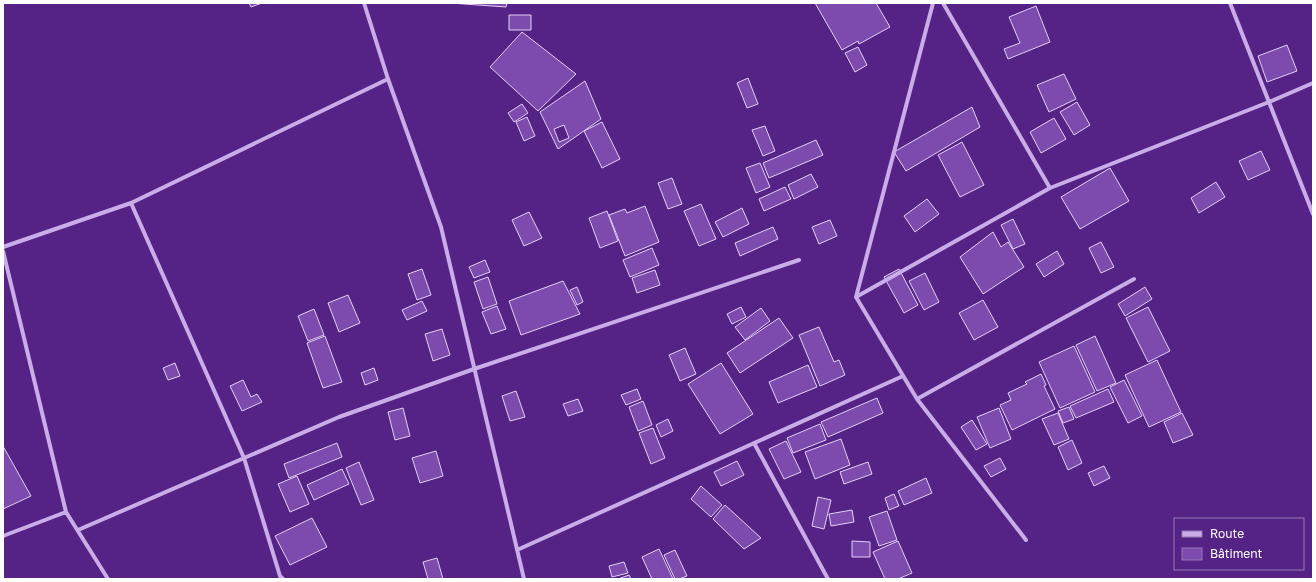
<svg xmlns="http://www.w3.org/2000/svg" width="1316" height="582" font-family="'Golos Text',sans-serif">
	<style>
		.building { fill: #7d4bad; stroke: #e3d0f6; fill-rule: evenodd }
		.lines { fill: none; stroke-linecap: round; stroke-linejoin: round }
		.street { stroke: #caace8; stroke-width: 4 }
	</style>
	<rect width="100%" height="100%" fill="#552385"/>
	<path class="building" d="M249 3H262L251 7Z
		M450 3H507L506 7Z
		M815 3H876L890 27 859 44 858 41 842 50Z
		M1036 6 1050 42 1008 59 1004 49 1020 43 1009 17Z
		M509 15H531V30H509Z
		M522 32 576 74 538 111 490 67Z
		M1287 45 1297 71 1267 82 1258 56Z
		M858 47 867 65 855 72 845 53Z
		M1064 74 1076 99 1049 112 1037 85Z
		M748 78 758 104 747 108 737 83Z
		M585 81 601 119 558 149 540 112ZM564 125 569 138 559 142 554 129Z
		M1077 102 1090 125 1074 135 1060 112Z
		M522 104 528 113 514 122 508 113Z
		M972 107 980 127 906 171 894 152Z
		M527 117 535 136 524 141 516 122Z
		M1054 118 1066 139 1041 153 1030 132Z
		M602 122 620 159 602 168 584 131Z
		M765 126 775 151 763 156 752 130Z
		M816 140 823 155 769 178 763 163Z
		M962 142 984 185 960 197 938 155Z
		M1261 151 1270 170 1248 180 1239 161Z
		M760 163 770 187 756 193 746 168Z
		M1110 168 1129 201 1080 229 1061 197Z
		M811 174 818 187 794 199 788 185Z
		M672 178 682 204 668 209 658 183Z
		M1216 182 1225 197 1199 213 1191 198Z
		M785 187 791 199 764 211 759 199Z
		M927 199 939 214 915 232 904 216Z
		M701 204 716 239 699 246 684 211Z
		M645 206 659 242 625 256 609 215 625 209 627 213Z
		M742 208 749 224 723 237 715 222Z
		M607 211 618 241 600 248 589 218Z
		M529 212 542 238 524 246 512 220Z
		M1013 219 1025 244 1013 249 1001 225Z
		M830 220 837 236 819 244 812 227Z
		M773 227 778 239 740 256 735 243Z
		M993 232 1001 247 1008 242 1024 267 983 294 960 257Z
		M1101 242 1114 267 1101 273 1089 248Z
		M652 248 659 265 630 277 623 260Z
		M1057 251 1064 264 1044 277 1036 264Z
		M485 260 490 272 474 278 469 267Z
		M422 269 431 295 417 300 408 274Z
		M899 269 918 305 904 313 884 277Z
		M655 270 660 285 637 293 632 278Z
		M925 273 939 302 924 310 909 281Z
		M488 277 497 304 483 309 474 282Z
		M563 281 580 314 521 335 509 301Z
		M577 287 583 302 577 305 570 290Z
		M1145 287 1152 299 1125 316 1118 304Z
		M348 295 360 323 339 332 328 303Z
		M983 300 998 327 974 340 959 313Z
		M422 301 427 311 407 320 402 310Z
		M497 306 506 329 491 334 482 312Z
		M741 307 746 317 732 324 727 314Z
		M1148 307 1170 351 1148 362 1126 318Z
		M761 308 770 321 745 340 735 327Z
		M314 309 324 335 308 341 298 316Z
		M779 318 793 338 740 373 727 353Z
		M819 327 834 362 839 360 845 375 820 386 799 335Z
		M442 329 450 355 433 361 425 334Z
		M325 336 342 382 323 388 307 343Z
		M1095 336 1116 383 1097 391 1076 345Z
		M1074 346 1095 392 1060 408 1039 362Z
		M685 348 696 374 680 381 669 355Z
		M1157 360 1181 412 1149 427 1125 375Z
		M175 363 180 376 168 380 163 368Z
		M721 363 753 414 720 434 688 384Z
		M808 365 817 387 778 403 769 382Z
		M374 368 378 380 365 385 361 373Z
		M1041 374 1046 385 1044 386 1055 409 1012 430 1000 405 1011 400 1008 393 1027 384 1025 382Z
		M243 380 251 397 257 394 262 402 242 411 230 386Z
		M1124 380 1142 416 1128 423 1110 387Z
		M637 389 641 399 626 405 621 395Z
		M1108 389 1114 402 1076 418 1070 406Z
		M516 391 525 417 510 421 502 396Z
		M877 398 883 413 828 437 821 422Z
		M578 399 583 411 568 416 563 404Z
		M643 401 652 425 638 431 629 407Z
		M1069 407 1074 419 1063 423 1058 411Z
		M403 408 410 436 395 440 388 412Z
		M999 408 1011 439 990 448 977 417Z
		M1058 413 1069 439 1054 445 1042 419Z
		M1182 413 1193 435 1173 443 1164 422Z
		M668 419 673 431 661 437 656 425Z
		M972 420 987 444 976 450 961 427Z
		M820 424 826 440 793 453 787 438Z
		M653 428 665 458 651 464 639 433Z
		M841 439 850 465 815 479 805 452Z
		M1072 440 1082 463 1068 470 1058 447Z
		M786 441 801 472 784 479 769 449Z
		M337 443 342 457 289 478 284 464Z
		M3 446 31 496 3 509Z
		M436 451 443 476 420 483 412 458Z
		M1000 458 1006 469 991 477 984 466Z
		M737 461 744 475 721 486 714 472Z
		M359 462 374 500 361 505 346 468Z
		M868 462 872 474 844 484 840 472Z
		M1104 466 1110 478 1094 486 1088 473Z
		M342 469 349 484 314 500 307 485Z
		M297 476 309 504 290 512 278 484Z
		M926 478 932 493 904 505 898 491Z
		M701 486 722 505 711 517 691 499Z
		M894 494 899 506 889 510 885 498Z
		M818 497 831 500 824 529 812 526Z
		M725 505 761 538 744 549 713 519Z
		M852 510 854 522 831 526 829 514Z
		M887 511 897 540 879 546 869 517Z
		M312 518 327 547 290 565 275 536Z
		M852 541 870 542V557H852Z
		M898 541 912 573 898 579H885L873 552Z
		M659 549 673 579H652L642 557Z
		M675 550 687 576 679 579H675L664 555Z
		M437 558 443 579H428L423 562Z
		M624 562 628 573 612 577 609 566Z
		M629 575 631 579H618Z"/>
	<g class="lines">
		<path class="street" d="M364 3 388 79 441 227 524 579
			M933 3 856 297 917 399 1026 540
			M943 3 1050 188
			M1230 3 1313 214
			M131 203 244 458 280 576 283 579
			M3 247 131 203 388 79
			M3 251 66 512 108 579
			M856 297 1050 188 1269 102 1313 83
			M917 399 1134 279
			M754 443 828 579
			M78 530 339 417 474 369 799 260
			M3 536 66 512
			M517 550 903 376"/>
	</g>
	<rect width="1316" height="582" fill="none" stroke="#ffffff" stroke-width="8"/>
	<rect x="1174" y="518" width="130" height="52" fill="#552385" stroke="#997bb6"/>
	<rect x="1182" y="531" width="20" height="6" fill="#caace8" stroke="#997bb6"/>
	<text x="1210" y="538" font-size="12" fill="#ffffff">Route</text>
	<rect x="1182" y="548" width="20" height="12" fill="#7d4bad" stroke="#997bb6"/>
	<text x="1210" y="558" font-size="12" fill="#ffffff">Bâtiment</text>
</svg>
